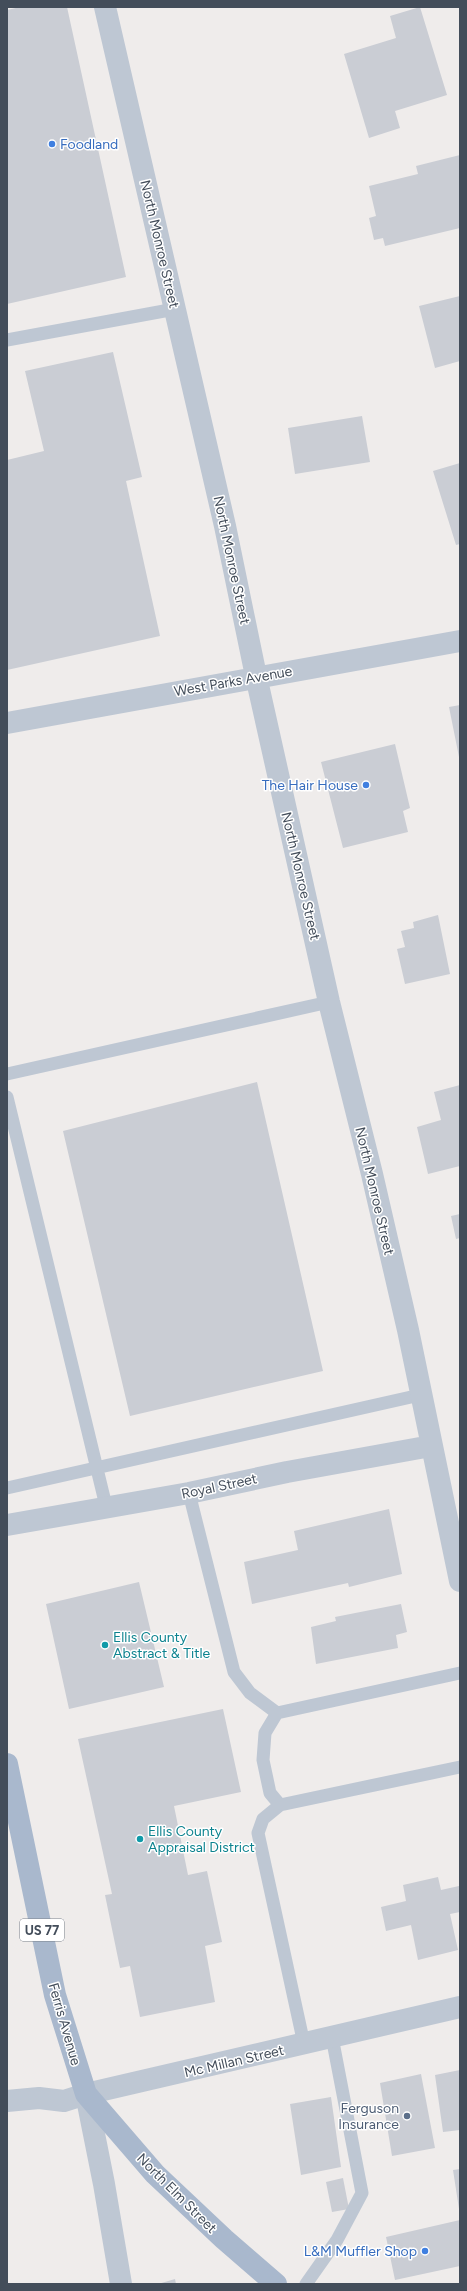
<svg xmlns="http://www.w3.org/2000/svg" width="467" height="2291" font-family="Figtree,sans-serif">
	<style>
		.building { fill: #cacdd4 }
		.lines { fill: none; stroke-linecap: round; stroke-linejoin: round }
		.lane { stroke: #bec7d3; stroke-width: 13 }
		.street { stroke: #bec7d3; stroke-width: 22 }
		.primary { stroke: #a9b8cd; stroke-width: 22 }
		.shop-dot { fill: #3f7fe0; stroke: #fff; stroke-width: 1.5 }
		.culture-dot { fill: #0f9aa8; stroke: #fff; stroke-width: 1.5 }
		.service-dot { fill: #5c6f8a; stroke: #fff; stroke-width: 1.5 }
		.labels { text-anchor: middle; stroke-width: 3; stroke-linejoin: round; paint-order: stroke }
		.shield { fill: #fff; stroke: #7b828c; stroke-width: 1 }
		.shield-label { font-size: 13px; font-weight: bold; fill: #434d5a }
		.shop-label { font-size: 14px; fill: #366cbe; stroke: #fff; text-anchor: end }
		.street-label { font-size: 14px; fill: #434d5a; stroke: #fff }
		.culture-label { font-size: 14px; fill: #0d838f; stroke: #fff; text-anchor: start }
		.service-label { font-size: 14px; fill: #4e5e75; stroke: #fff; text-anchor: end }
	</style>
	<rect width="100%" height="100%" fill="#efeceb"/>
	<path class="building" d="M20 7H67L126 277 7 304V10Z
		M420 7 447 95 395 111 400 128 369 138 344 54 396 38 390 16Z
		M460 155V228L385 246 383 238 374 240 369 218 376 216 369 186 418 174 416 166Z
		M460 296V361L435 368 419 306Z
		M113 352 142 477 126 481 160 636 7 670V460L44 451 25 371Z
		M362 416 370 462 295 474 288 428Z
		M460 463V544L456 545 433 471Z
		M460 705V757H459L449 707Z
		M395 744 410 808 403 811 408 832 343 848 321 762Z
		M438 915 450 974 405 984 397 949 405 947 401 931 414 928 413 922Z
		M257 1082 323 1371 130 1416 63 1131Z
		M460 1085V1166L428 1174 417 1127 441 1120 434 1092Z
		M460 1214V1238L456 1239 451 1216Z
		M389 1509 402 1574 349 1587 348 1583 252 1604 244 1562 298 1550 294 1531Z
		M139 1582 164 1687 69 1709 46 1604Z
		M401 1604 407 1632 396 1635 398 1648 316 1664 311 1627 336 1621 335 1617Z
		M223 1709 241 1792 174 1806 188 1875 207 1871 222 1942 205 1946 215 2002 140 2017 130 1966 120 1968 105 1895 112 1894 78 1739Z
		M438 1877 441 1890 459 1886 460 1912 450 1914 458 1950 418 1960 411 1925 386 1931 381 1907 406 1901 403 1885Z
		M460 2070V2130L443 2132 435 2075Z
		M421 2074 435 2148 392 2156 380 2083Z
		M331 2097 341 2167 301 2175 290 2104Z
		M460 2169V2208L459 2209 453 2170Z
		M343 2178 349 2209 332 2212 326 2182Z
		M460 2220V2266L395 2280 386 2237Z
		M175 2279 176 2284H158Z"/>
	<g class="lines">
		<path class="lane" d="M7 340 175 309
			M7 1074 329 1002
			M7 1097 106 1506
			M7 1488 420 1395
			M189 1493 234 1672 250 1693 277 1713 460 1673
			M277 1713 265 1733 263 1760 270 1793 280 1805
			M304 2044 258 1833 263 1819 280 1805 460 1767
			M306 2284 337 2240 362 2193 332 2037"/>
		<path class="street" d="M105 7 225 526 256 676 329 1002 372 1174 408 1330 460 1581
			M7 723 460 641
			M7 1525 189 1493 287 1472 431 1446
			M86 2094 104 2184 121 2284
			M7 2101 39 2098 64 2101 86 2094 460 2007"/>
		<path class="primary" d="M7 1764 55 1995 86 2094 155 2174 224 2239 276 2284"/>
	</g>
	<g class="shop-dot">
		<circle cx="52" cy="144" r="4"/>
		<circle cx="366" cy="785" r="4"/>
		<circle cx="425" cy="2251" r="4"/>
	</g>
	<g class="culture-dot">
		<circle cx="105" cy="1645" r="4"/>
		<circle cx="140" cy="1839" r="4"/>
	</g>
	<circle class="service-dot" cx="407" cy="2116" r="4"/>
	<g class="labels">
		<rect class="shield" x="20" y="1919" width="44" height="22" rx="3"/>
		<g class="shield-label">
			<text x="42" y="1935">US 77</text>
		</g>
		<g class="shop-label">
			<text x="60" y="149" text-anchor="start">Foodland</text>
			<text x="358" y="790">The Hair House</text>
			<text x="417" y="2256">L&amp;M Muffler Shop</text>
		</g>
		<g class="street-label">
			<text transform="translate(160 244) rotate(77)" y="5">North Monroe Street</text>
			<text transform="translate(232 560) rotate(78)" y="5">North Monroe Street</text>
			<text transform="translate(233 681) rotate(-10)" y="5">West Parks Avenue</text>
			<text transform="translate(301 876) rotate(77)" y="5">North Monroe Street</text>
			<text transform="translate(375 1191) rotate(77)" y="5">North Monroe Street</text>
			<text transform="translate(219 1486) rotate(-12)" y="5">Royal Street</text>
			<text transform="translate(65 2024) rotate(74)" y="5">Ferris Avenue</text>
			<text transform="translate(234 2061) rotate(-13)" y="5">Mc Millan Street</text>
			<text transform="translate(177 2193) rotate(45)" y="5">North Elm Street</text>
		</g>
		<g class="culture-label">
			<text x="113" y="1642">Ellis County<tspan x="113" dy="16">Abstract &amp; Title</tspan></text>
			<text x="148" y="1836">Ellis County<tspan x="148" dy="16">Appraisal District</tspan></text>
		</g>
		<g class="service-label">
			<text x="399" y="2113">Ferguson<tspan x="399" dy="16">Insurance</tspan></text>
		</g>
	</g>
	<rect width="467" height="2291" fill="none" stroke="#434d5a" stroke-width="16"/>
</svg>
